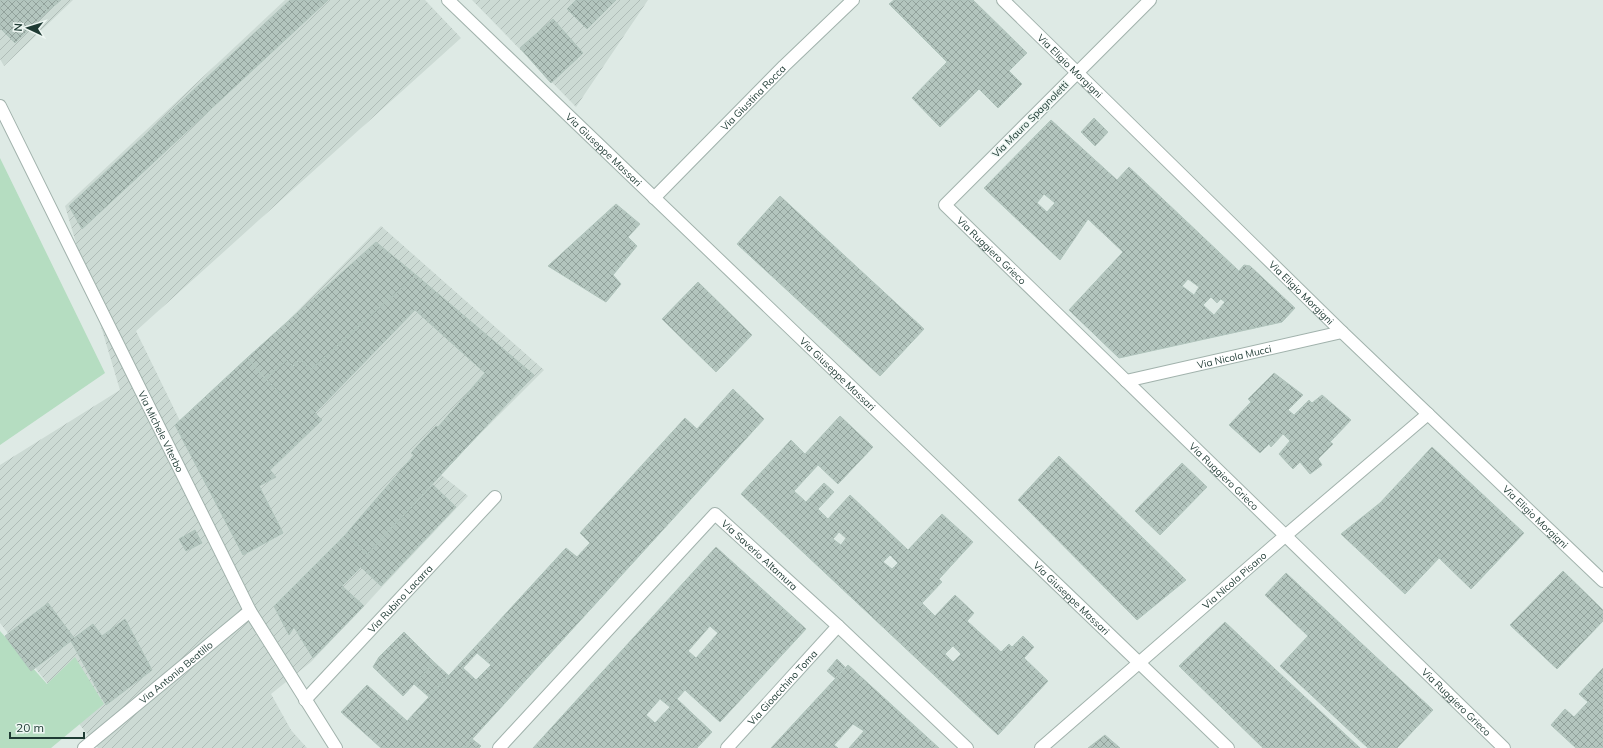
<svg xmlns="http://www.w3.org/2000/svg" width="1603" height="748" font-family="Mulish,sans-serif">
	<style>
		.industrial { fill: url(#industrial-furrows) }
		.grass { fill: #b5ddc1 }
		.building { fill: url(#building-cross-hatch); stroke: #b0c4bc; fill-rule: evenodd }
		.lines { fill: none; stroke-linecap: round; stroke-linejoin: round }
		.street-casing { stroke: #a1b2ac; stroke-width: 14 }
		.street { stroke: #fff; stroke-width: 12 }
		.labels { text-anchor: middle; stroke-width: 3; stroke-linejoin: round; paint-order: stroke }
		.street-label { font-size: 10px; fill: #1f3b34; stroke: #eef7f3 }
	</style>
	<defs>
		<pattern id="industrial-furrows" width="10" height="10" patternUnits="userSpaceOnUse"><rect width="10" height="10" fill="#ccdad4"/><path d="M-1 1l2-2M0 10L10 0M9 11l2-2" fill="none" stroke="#afbcb7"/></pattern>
		<pattern id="building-cross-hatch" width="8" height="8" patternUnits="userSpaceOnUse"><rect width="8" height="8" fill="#b3c5be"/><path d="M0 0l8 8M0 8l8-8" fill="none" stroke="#91a19b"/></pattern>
	</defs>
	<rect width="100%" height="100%" fill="#deeae5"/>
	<path class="industrial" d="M0 0H73L4 66 0 59Z
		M285 0H425L461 38 136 331 183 427 381 226 544 370 440 474 468 496 311 662 271 694 291 730 307 748H98L0 623V465L120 390 65 206Z
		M472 0H648L576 107Z"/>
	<path class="grass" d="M0 158 105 373 0 445Z
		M0 631 47 684 75 657 104 704 51 748H0Z"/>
	<path class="building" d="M0 0H38L48 11 15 43 0 28Z
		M38 0H61L48 11Z
		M290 0H328L82 229 69 206Z
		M576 0H616L587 29 567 9Z
		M894 0H973L1027 53 1009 71 1022 84 998 108 979 89 940 127 912 98 947 62 889 4Z
		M553 19 583 53 551 83 520 48Z
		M1094 118 1108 132 1095 146 1081 132Z
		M1051 120 1117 180 1129 167 1239 271 1244 265 1250 266 1295 308 1282 322 1119 358 1069 310 1123 252 1088 219 1060 260 984 188ZM1044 194 1055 203 1047 212 1037 203ZM1188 279 1199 287 1194 295 1182 286ZM1211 297 1217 303 1221 299 1225 302 1214 315 1203 305Z
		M780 196 924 329 880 376 737 244Z
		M616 204 640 224 628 237 637 246 613 275 621 284 606 302 548 266Z
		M376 242 416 275 310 370 300 359 293 366 287 360 265 379 247 358Z
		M416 275 534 375 367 554 346 534 414 455 411 453 436 426 438 427 485 373 415 310 315 413 293 391 285 399 265 379 287 360 293 366 300 359 310 370Z
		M698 282 752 335 716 372 662 319Z
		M247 358 285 399 293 391 322 420 270 470 276 477 259 486 283 533 243 555 175 425Z
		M1274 373 1303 395 1288 410 1294 415 1309 400 1312 403 1322 395 1351 420 1330 442 1333 444 1318 459 1322 465 1310 474 1300 462 1293 469 1279 454 1290 441 1283 434 1271 447 1269 444 1260 453 1229 425 1251 402 1248 399Z
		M733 389 764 419 464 748H381L341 712 367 685 407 721 566 548 577 557 590 543 580 533 685 418 697 429ZM477 653 491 665 476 680 463 668Z
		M840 416 873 447 838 484 818 465 794 491 806 502 824 483 834 492 818 509 828 519 850 495 908 550 942 514 973 542 939 579 942 582 922 603 935 616 955 595 974 613 967 621 1001 652 1009 644 1012 647 1023 636 1034 647 1024 658 1048 681 998 735 741 494 791 440 805 454ZM839 532 846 538 841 545 833 539ZM890 555 898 563 892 569 883 562ZM953 646 961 654 953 662 945 654Z
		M1432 447 1524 533 1471 589 1439 558 1405 594 1341 534 1380 503Z
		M1059 456 1186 580 1137 620 1018 500Z
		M1182 463 1207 487 1160 535 1135 511Z
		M433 485 456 507 381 586 361 567 342 586 364 606 313 658 294 627 289 635 274 606 346 534 367 554Z
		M195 530 202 543 186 551 179 539Z
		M716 547 806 629 720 722 685 690 677 699 712 732 697 748H533ZM710 626 718 633 696 658 688 651ZM660 699 670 707 655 723 646 715Z
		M1563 571 1603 610V621L1557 669 1510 625Z
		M1286 573 1433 710 1397 748H1368L1280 666 1308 636 1265 595Z
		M48 603 74 638 93 624 102 636 125 619 152 670 106 705 71 641 31 671 5 636Z
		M1225 622 1276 670 1360 748H1263L1179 666Z
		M404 632 434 662 403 696 373 667 379 657Z
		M837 659 845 667 835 678 827 671Z
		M434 662 449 676 429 697 414 684Z
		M848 665 939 748H849L864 731 853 724 834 745 838 748H771Z
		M1603 668V748H1576L1551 725 1565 709 1574 717 1588 702 1579 694Z
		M1105 735 1120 748H1088Z
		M472 739 481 746 479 748H465Z"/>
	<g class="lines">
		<defs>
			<g id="street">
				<path id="s1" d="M448 0 1228 748"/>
				<path id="s2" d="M1003 0 1342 332 1603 581"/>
				<path id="s3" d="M1150 0 945 205 1504 748"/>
				<path id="s4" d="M0 106 250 611 336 748"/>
				<path id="s5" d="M654 198 784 66 853 0"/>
				<path id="s6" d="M1126 381 1342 332"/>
				<path id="s7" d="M305 700 495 497"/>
				<path id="s8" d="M84 748 250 611"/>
				<path id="s9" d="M499 748 715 514 838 626 967 748"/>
				<path id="s10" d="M727 748 838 626"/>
				<path id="s11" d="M1041 748 1285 536 1428 414"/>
			</g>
		</defs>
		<use href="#street" class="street-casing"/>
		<use href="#street" class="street"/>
	</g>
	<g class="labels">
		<g class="street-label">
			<text dy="4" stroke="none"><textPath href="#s2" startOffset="94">Via Eligio Morgigni</textPath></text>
			<text dy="4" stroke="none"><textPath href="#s5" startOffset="141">Via Giustina Rocca</textPath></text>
			<text transform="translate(1030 119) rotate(-45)" y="4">Via Mauro Spagnoletti</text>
			<text dy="4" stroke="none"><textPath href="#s1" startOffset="216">Via Giuseppe Massari</textPath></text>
			<text dy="4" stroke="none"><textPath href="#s3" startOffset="355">Via Ruggiero Grieco</textPath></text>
			<text dy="4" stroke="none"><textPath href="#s2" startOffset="418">Via Eligio Morgigni</textPath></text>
			<text dy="4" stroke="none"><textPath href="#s6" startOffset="111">Via Nicola Mucci</textPath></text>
			<text dy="4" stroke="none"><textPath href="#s1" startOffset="540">Via Giuseppe Massari</textPath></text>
			<text dy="4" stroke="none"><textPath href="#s4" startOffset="363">Via Michele Viterbo</textPath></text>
			<text dy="4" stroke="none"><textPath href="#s3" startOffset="679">Via Ruggiero Grieco</textPath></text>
			<text dy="4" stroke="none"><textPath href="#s2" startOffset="742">Via Eligio Morgigni</textPath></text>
			<text dy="4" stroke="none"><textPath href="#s9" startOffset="379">Via Saverio Altamura</textPath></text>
			<text dy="4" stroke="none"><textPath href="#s11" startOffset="256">Via Nicola Pisano</textPath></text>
			<text dy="4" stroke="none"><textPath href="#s1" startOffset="864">Via Giuseppe Massari</textPath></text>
			<text dy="4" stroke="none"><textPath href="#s7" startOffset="139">Via Rubino Lacarra</textPath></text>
			<text dy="4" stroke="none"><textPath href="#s8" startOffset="119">Via Antonio Beatillo</textPath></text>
			<text dy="4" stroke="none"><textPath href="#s10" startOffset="82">Via Gioacchino Toma</textPath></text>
			<text dy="4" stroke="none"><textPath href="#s3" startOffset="1003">Via Ruggiero Grieco</textPath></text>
		</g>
	</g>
	<g transform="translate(28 28) rotate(274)" stroke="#eef7f3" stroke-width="3" paint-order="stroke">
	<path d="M0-3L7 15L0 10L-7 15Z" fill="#1f3b34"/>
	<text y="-6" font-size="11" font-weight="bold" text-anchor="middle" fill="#1f3b34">N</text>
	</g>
	<path d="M10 732v6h74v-6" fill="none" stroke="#1f3b34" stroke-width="2"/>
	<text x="16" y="732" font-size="12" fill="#1f3b34" stroke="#eef7f3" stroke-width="3" paint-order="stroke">20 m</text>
</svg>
